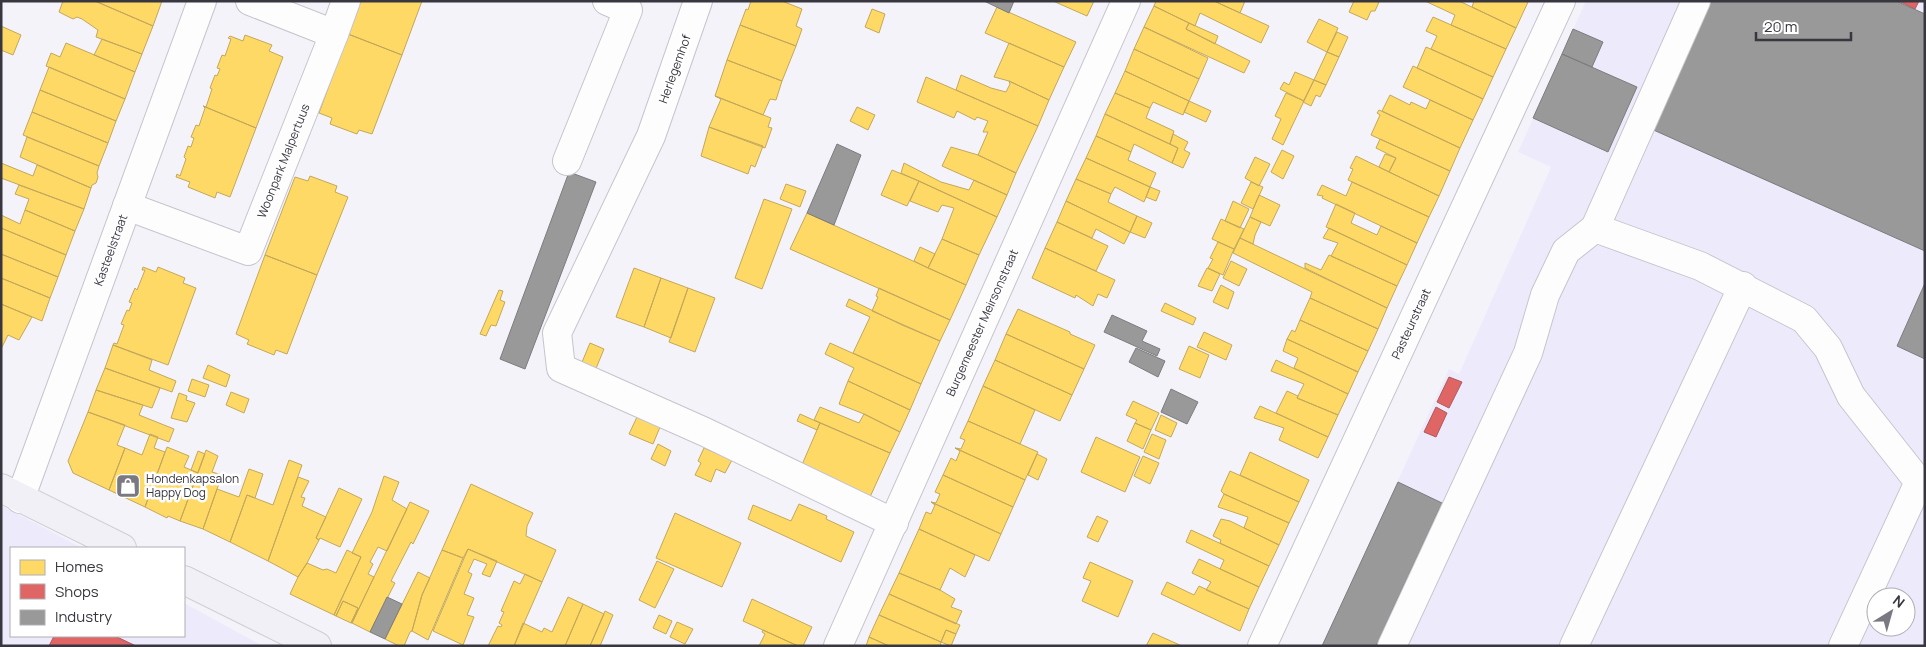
<svg xmlns="http://www.w3.org/2000/svg" width="1926" height="647" font-family="Manrope,sans-serif">
	<style>
		.built { fill: #edebfb; fill-rule: evenodd }
		.homes { fill: #ffd966; stroke: #c3a85b }
		.shops { fill: #e06666; stroke: #ae585b }
		.industry { fill: #999; stroke: #7c7c7e }
		.lines { fill: none; stroke-linecap: round; stroke-linejoin: round }
		.minor-casing { stroke: #c6c5cc; stroke-width: 30 }
		.major-casing { stroke: #cfcfd3; stroke-width: 30 }
		.minor { stroke: #fdfdfe; stroke-width: 28 }
		.major { stroke: #f1f0f7; stroke-width: 28 }
		.labels { text-anchor: middle; stroke-width: 5; stroke-linejoin: round; paint-order: stroke }
		.street-label { font-size: 12px; fill: #383740; stroke: #fff }
		.poi-label { font-size: 12px; fill: #383740; stroke: #fff; text-anchor: start }
	</style>
	<rect width="100%" height="100%" fill="#f4f3fa"/>
	<path class="built" d="M1586 1H1925V646H1322L1449 369 1459 374 1551 167 1518 152ZM1876 597H1906V627H1876Z
		M1 505 82 548H11V636H184V603L263 646H1Z"/>
	<path class="homes" d="M63 1H95L153 26 142 54 96 37 98 30 82 19 77 17 73 19 59 12Z
		M95 1H162L153 26Z
		M361 1H422L402 55 348 34Z
		M751 1H782L802 9 796 26 802 29 796 46 740 25 746 9 748 10Z
		M1053 1H1094L1087 16Z
		M1156 1H1214L1269 26 1261 43 1200 13 1195 26 1154 6Z
		M1214 1H1245L1240 13Z
		M1354 1H1375L1379 2 1375 11H1371L1367 20 1349 12Z
		M1425 1H1459L1516 28 1506 49 1451 25 1455 15Z
		M1474 1H1526L1528 2 1516 28 1472 7Z
		M1154 6 1189 23 1186 29 1250 61 1244 73 1144 27Z
		M997 7 1076 42 1064 67 985 33Z
		M872 9 885 14 879 33 865 27Z
		M1433 17 1506 49 1493 77 1431 49 1437 36 1426 31Z
		M1319 19 1338 28 1327 52 1307 42Z
		M1189 23 1218 36 1215 44 1186 29Z
		M740 25 796 46 782 81 727 60Z
		M1 26 21 35 13 55 1 50Z
		M1144 27 1208 58 1199 79 1134 49Z
		M1337 32 1348 37 1339 57 1327 52Z
		M348 34 402 55 372 134 359 130 357 134 330 124 332 118 319 113Z
		M245 35 272 45 269 51 283 57 256 128 203 106 206 107 212 89 210 88 215 75 217 76 220 69 217 68 222 55 225 56 231 39 228 38 230 36 243 41Z
		M102 39 142 54 135 72 94 55Z
		M66 43 135 72 125 99 46 66 51 53 60 57Z
		M1009 43 1064 67 1049 100 1009 81 994 77Z
		M1426 47 1493 77 1483 99 1417 68Z
		M1134 49 1199 79 1189 101 1125 71Z
		M1327 52 1339 57 1326 85 1314 80Z
		M727 60 782 81 776 100 770 99 763 115 715 96Z
		M1413 66 1483 99 1473 120 1403 87Z
		M49 67 125 99 116 121 40 90Z
		M1125 71 1189 101 1183 115 1153 102 1150 108 1115 93Z
		M1295 72 1314 80 1304 101 1280 89 1284 82 1289 85Z
		M961 75 991 88 1006 92 1010 84 1009 81 1049 100 1038 126 956 90Z
		M926 77 1038 126 1016 173 978 155 988 132H983L988 121 977 117 975 120 957 111 954 118 917 102Z
		M1314 80 1326 85 1320 97 1316 95 1311 106 1303 102Z
		M40 90 116 121 108 143 32 112Z
		M1115 93 1150 108 1146 118 1174 131 1170 144 1105 114Z
		M1286 93 1304 101 1283 145 1272 139 1281 119 1275 116Z
		M1390 95 1410 105 1411 102 1426 109 1430 100 1473 120 1460 148 1382 111Z
		M715 96 771 118 768 127 772 128 765 148 709 127 721 99Z
		M1189 101 1211 111 1206 122 1184 112Z
		M203 106 256 128 230 197 217 192 215 198 188 187 190 182 176 177 177 174 180 176 186 159 184 157 188 146 191 147 194 138 191 137 196 125 199 126 205 108Z
		M857 107 875 115 868 130 850 121Z
		M1379 110 1460 148 1450 171 1371 135 1380 115 1377 113Z
		M32 112 108 143 99 166 23 135Z
		M1105 114 1178 148 1172 163 1134 144 1131 152 1096 136Z
		M709 127 763 146 755 167 751 165 748 174 701 156Z
		M1173 134 1188 142 1184 150 1190 153 1183 168 1172 163 1178 148 1170 144Z
		M1096 136 1131 152 1128 160 1156 173 1150 187 1086 158Z
		M27 137 99 166 97 173 98 177 96 183 92 185 91 188 20 157Z
		M1380 139 1450 171 1439 196 1389 172 1396 158 1376 148Z
		M951 147 978 155 1016 173 1007 195 942 166Z
		M1282 150 1294 156 1283 179 1271 172Z
		M1385 154 1396 158 1389 172 1379 167Z
		M1356 156 1439 196 1429 217 1348 180 1353 169 1350 168Z
		M1255 157 1270 164 1259 186 1245 178Z
		M1086 158 1150 187 1144 202 1115 187 1111 194 1076 179Z
		M1 163 33 176 37 165 91 188 84 209 1 178Z
		M904 163 941 182 969 190 974 180 1007 195 997 217 901 173Z
		M892 170 919 181 907 206 881 195Z
		M310 176 337 186 335 192 348 197 317 275 265 255 295 177 308 181Z
		M1076 179 1111 194 1108 202 1137 216 1130 232 1066 201Z
		M919 181 997 217 979 255 942 239 954 208 942 205 938 212 910 201Z
		M1251 182 1263 187 1253 209 1241 203Z
		M1352 182 1429 217 1417 243 1322 198 1323 196 1317 195 1322 185 1346 196Z
		M786 184 806 191 800 207 780 199Z
		M19 185 84 209 75 231 25 210 29 199 15 194Z
		M1150 187 1160 191 1156 201 1146 197Z
		M1259 195 1280 205 1270 226 1250 217Z
		M764 199 792 209 762 289 735 278Z
		M1066 201 1130 232 1124 244 1096 229 1092 238 1057 222Z
		M1233 201 1249 209 1240 228 1225 221Z
		M1336 204 1355 213 1351 223 1377 235 1381 226 1417 243 1407 265 1326 227Z
		M25 210 75 231 66 255 1 228V215L20 224Z
		M807 213 966 285 950 320 790 249Z
		M1137 216 1152 223 1145 238 1130 232Z
		M1250 217 1261 222 1255 235 1253 244 1240 238Z
		M1221 219 1244 229 1234 249 1212 239Z
		M1057 222 1108 246 1096 271 1045 248Z
		M1 228 66 255 58 277 1 254Z
		M1329 228 1407 265 1397 286 1331 256 1338 243 1323 238Z
		M1240 238 1387 308 1378 329 1310 298 1312 292 1233 253Z
		M942 239 979 255 966 285 928 268Z
		M1218 242 1234 249 1223 275 1208 268 1213 259 1210 258Z
		M920 247 935 254 928 268 914 261Z
		M1045 248 1115 280 1107 298 1098 294 1093 306 1076 295 1075 298 1032 278Z
		M1 254 58 277 50 298 1 278Z
		M265 255 317 275 287 354 276 350 274 355 247 344 249 340 236 334Z
		M1329 255 1397 286 1387 308 1305 268V263L1321 270Z
		M1231 261 1247 269 1239 286 1223 278Z
		M143 267 156 272 158 267 185 278 183 283 196 288 168 365 113 345 114 343 117 344 124 325 121 324 127 310 129 311 132 303 129 302 135 288 137 290 145 270H142Z
		M634 268 661 278 644 327 616 317Z
		M1207 268 1220 274 1212 291 1198 286Z
		M1 278 50 298 42 321 1 304Z
		M661 278 688 288 671 338 644 327Z
		M1221 285 1234 292 1228 309 1213 302Z
		M688 288 715 298 695 352 669 342Z
		M879 288 950 320 940 341 872 311 878 297 876 296Z
		M499 290 503 291 500 300 505 302 496 326 491 325 486 336 480 334Z
		M1310 298 1378 329 1368 351 1300 320Z
		M849 299 902 325 940 341 921 384 853 353 870 317 846 306Z
		M1165 303 1196 318 1193 325 1161 311Z
		M1 304 32 317 19 340 8 335 1 349Z
		M1018 309 1070 332V334L1095 345 1084 369 1006 334Z
		M1300 320 1368 351 1358 372 1287 339 1292 330 1295 332Z
		M1204 332 1232 345 1226 360 1197 347Z
		M1006 334 1084 369 1072 395 995 360Z
		M1287 339 1358 372 1348 394 1294 368 1298 358 1283 351Z
		M590 343 604 349 595 371 580 367Z
		M830 343 921 384 910 410 848 381 854 368 825 354Z
		M113 345 152 360 149 370 176 381 172 392 105 368Z
		M1189 346 1209 355 1200 378 1179 369Z
		M995 360 1072 395 1060 421 983 386Z
		M1276 360 1348 394 1338 415 1297 398 1304 384 1271 371Z
		M208 365 230 375 226 387 203 378Z
		M105 368 160 388 152 408 96 390Z
		M192 379 209 385 205 397 188 391Z
		M848 381 910 410 900 432 864 414 839 404Z
		M983 386 1035 410 1020 444 968 421Z
		M96 390 143 405 139 415 174 429 169 442 88 412Z
		M1287 391 1298 396 1297 398 1338 415 1328 437 1276 413Z
		M231 392 249 399 244 413 226 405Z
		M179 393 187 396 186 400 195 403 187 422 171 418Z
		M1133 401 1159 413 1151 430 1135 423 1137 420 1126 415Z
		M1260 406 1328 437 1318 458 1279 440 1284 428 1254 418Z
		M820 407 859 423 864 414 900 432 890 453 814 420Z
		M88 412 125 425 117 445 125 448 109 490 73 473 68 461Z
		M800 414 820 423 817 430 797 421Z
		M1161 415 1177 423 1171 437 1155 430Z
		M637 417 660 427 653 444 629 434Z
		M968 421 1038 452 1025 480 955 448 961 449 965 440 960 438Z
		M820 423 890 453 870 497 801 467Z
		M1135 423 1151 430 1143 449 1127 441Z
		M150 434 158 437 154 448 165 452 145 507 109 490 125 448 142 455Z
		M1152 434 1166 440 1159 459 1144 452Z
		M1096 437 1140 457 1125 492 1081 472Z
		M658 444 671 451 665 466 651 459Z
		M167 447 189 456 184 467 198 473 180 521 168 516 167 518 145 507Z
		M704 448 732 460 725 473 716 469 711 482 695 475 701 463 698 461Z
		M955 448 1025 480 1013 507 943 475 951 458 956 461 960 451Z
		M206 450 218 456 212 472 222 475 203 529 180 521Z
		M198 451 205 454 198 473 191 470Z
		M1250 452 1309 480 1299 502 1240 475Z
		M1037 454 1047 459 1038 480 1028 475Z
		M1143 456 1159 463 1150 484 1134 476Z
		M289 460 302 465 268 561 230 542 247 495 273 505Z
		M249 469 263 474 255 498 247 495 230 542 203 529 217 489 239 497Z
		M1230 471 1299 502 1289 523 1224 494 1221 491Z
		M943 475 1013 507 1001 534 931 502 936 503 940 494 935 492Z
		M384 476 399 482 392 500 407 509 387 551 378 547 370 562 373 564 368 574 374 577 352 623H351L358 608 343 601 336 616 334 615 361 557 352 553 372 512Z
		M298 477 309 481 301 497 305 498 302 506 326 517 316 538 319 540 307 563 298 577 268 561Z
		M471 484 533 513 527 526 526 536 556 550 542 582 468 549 463 558 442 550Z
		M339 488 362 499 340 547 320 538 319 540 316 538Z
		M1224 494 1289 523 1279 545 1244 528 1248 517 1218 507Z
		M410 502 429 511 413 544 411 542 391 581 395 583 370 632 352 623Z
		M931 502 1001 534 989 561 919 529 926 512 931 514 935 505Z
		M799 504 827 516 826 519 854 532 841 562 748 519 753 505 791 521Z
		M675 513 741 543 722 587 656 558Z
		M1097 516 1108 521 1098 542 1087 537Z
		M1221 519 1230 521 1279 545 1269 566 1220 543 1221 540 1213 536Z
		M919 529 975 555 965 577 950 568 940 590 899 573Z
		M1191 530 1269 566 1259 587 1220 569 1224 560 1186 542Z
		M468 549 497 561 490 577 482 574 487 564 474 559 468 572 472 574 464 594 474 598 467 615 474 617 463 645 433 631Z
		M347 550 361 557 334 615 290 594 298 577 307 563 323 570 327 569 336 573Z
		M442 550 463 558 428 640 412 631 422 595Z
		M1199 559 1259 587 1249 609 1206 590 1211 582 1192 573Z
		M657 561 674 569 655 608 639 600Z
		M1090 562 1133 581 1118 617 1082 601 1091 581 1083 578Z
		M418 572 430 578 422 595 412 631 410 632 404 646H399L385 639Z
		M899 573 940 590 955 599 951 607 962 611 956 624 889 594Z
		M525 574 542 582 514 646H488L498 626 501 627 502 625 499 623 504 612 501 611 514 581 520 584Z
		M1167 582 1194 595 1199 586 1249 609 1240 631 1161 594Z
		M889 594 960 625 956 634 946 630 941 642 879 615Z
		M568 597 583 604 565 646H514L523 623 542 632 544 628 552 632Z
		M752 599 812 627 803 646H798L743 621Z
		M343 601 358 608 351 623 336 616Z
		M583 604 604 614 590 646H565Z
		M605 611 613 615 600 646H590Z
		M659 615 672 621 666 634 653 628Z
		M879 615 941 642 940 646H889L869 637Z
		M677 622 693 629 685 644 670 637Z
		M763 630 798 646H759L765 634 762 632Z
		M946 630 956 634 951 646 941 642Z
		M1153 633 1182 646H1146Z
		M869 637 889 646H866Z"/>
	<path class="shops" d="M1899 1H1919L1915 9Z
		M1449 377 1462 382 1449 408 1437 402Z
		M1436 407 1447 413 1436 437 1424 432Z
		M54 636H115L136 646H49Z"/>
	<path class="industry" d="M984 1H1014L1009 13Z
		M1706 1H1896L1925 14V251L1649 128Z
		M1573 29 1603 42 1592 67 1562 54Z
		M1562 54 1637 87 1608 152 1533 118Z
		M837 144 861 155 834 225 807 213Z
		M569 172 596 182 525 369 500 359Z
		M1925 283V359L1897 346Z
		M1112 315 1147 331 1142 341 1160 349 1157 356 1104 332Z
		M1136 348 1165 361 1158 377 1129 362Z
		M1171 389 1198 402 1187 424 1161 412Z
		M1398 482 1442 503 1396 602 1376 646H1322Z
		M387 597 402 604 385 639 370 632Z"/>
	<g class="lines">
		<defs>
			<g id="minor">
				<path d="M698 1 651 136 557 333 561 368 705 432 894 523"/>
				<path d="M334 34 346 1"/>
				<path d="M567 161 628 10 607 1"/>
				<path id="s1" d="M127 206 248 251 334 34 250 1"/>
				<path d="M1595 228 1696 1"/>
				<path id="s2" d="M20 499 202 1"/>
				<path id="s3" d="M838 646 1126 1"/>
				<path id="s4" d="M1262 646 1561 1"/>
				<path d="M1392 646 1528 353 1545 295 1566 251 1595 228 1700 266 1804 319 1828 348 1851 396 1919 482"/>
				<path d="M1574 646 1743 286"/>
				<path d="M1843 646 1919 482 1925 481"/>
			</g>
			<path id="major" d="M1 488 122 548
				M184 580 317 646"/>
		</defs>
		<use href="#minor" class="minor-casing"/>
		<use href="#major" class="major-casing"/>
		<use href="#minor" class="minor"/>
		<use href="#major" class="major"/>
	</g>
	<defs>
		<symbol id="shop-square" viewBox="-11 -11 22 22"><rect x="-9" y="-9" width="18" height="18" rx="4" fill="#7a7981" stroke="#fff"/><path d="M-5-2.5h2.3a2.7 3.5 0 0 1 5.4 0H5L5.5 6h-11ZM-1.5-2.5h3a1.5 2.3 0 0 0-3 0Z" fill="#fff"/></symbol>
	</defs>
	<g fill-rule="evenodd">
		<use href="#shop-square" x="114" y="472" width="28" height="28"/>
	</g>
	<g class="labels">
		<g class="street-label">
			<text transform="translate(675 69) rotate(-70)" y="4">Herlegemhof</text>
			<text dy="4" stroke="none"><textPath href="#s1" startOffset="226">Woonpark Malpertuus</textPath></text>
			<text dy="4" stroke="none"><textPath href="#s2" startOffset="265">Kasteelstraat</textPath></text>
			<text dy="4" stroke="none"><textPath href="#s3" startOffset="354">Burgemeester Meirsonstraat</textPath></text>
			<text dy="4" stroke="none"><textPath href="#s4" startOffset="355">Pasteurstraat</textPath></text>
		</g>
		<g class="poi-label">
			<text x="146" y="483">Hondenkapsalon<tspan x="146" dy="14">Happy Dog</tspan></text>
		</g>
	</g>
	<rect width="1926" height="647" fill="none" stroke="#383740" stroke-width="5"/>
	<rect x="10" y="547" width="175" height="90" fill="#ffffff" stroke="#afafb3"/>
	<rect x="20" y="560" width="25" height="15" fill="#ffd966" stroke="#afafb3"/>
	<text x="55" y="572" font-size="15" fill="#383740">Homes</text>
	<rect x="20" y="584" width="25" height="15" fill="#e06666" stroke="#afafb3"/>
	<text x="55" y="597" font-size="15" fill="#383740">Shops</text>
	<rect x="20" y="610" width="25" height="15" fill="#999999" stroke="#afafb3"/>
	<text x="55" y="622" font-size="15" fill="#383740">Industry</text>
	<g transform="translate(1891 612) rotate(37)"><circle r="24" fill="#ffffff" stroke="#afafb3"/>
	<path d="M0-4L9 19L0 12L-9 19Z" fill="#7a7981"/>
	<text y="-8" font-size="14" font-weight="bold" text-anchor="middle" fill="#383740">N</text>
	</g>
	<path d="M1756 32v8h95v-8" fill="none" stroke="#383740" stroke-width="2.5"/>
	<text x="1764" y="32" font-size="15" fill="#383740" stroke="#ffffff" stroke-width="4" paint-order="stroke">20 m</text>
</svg>
